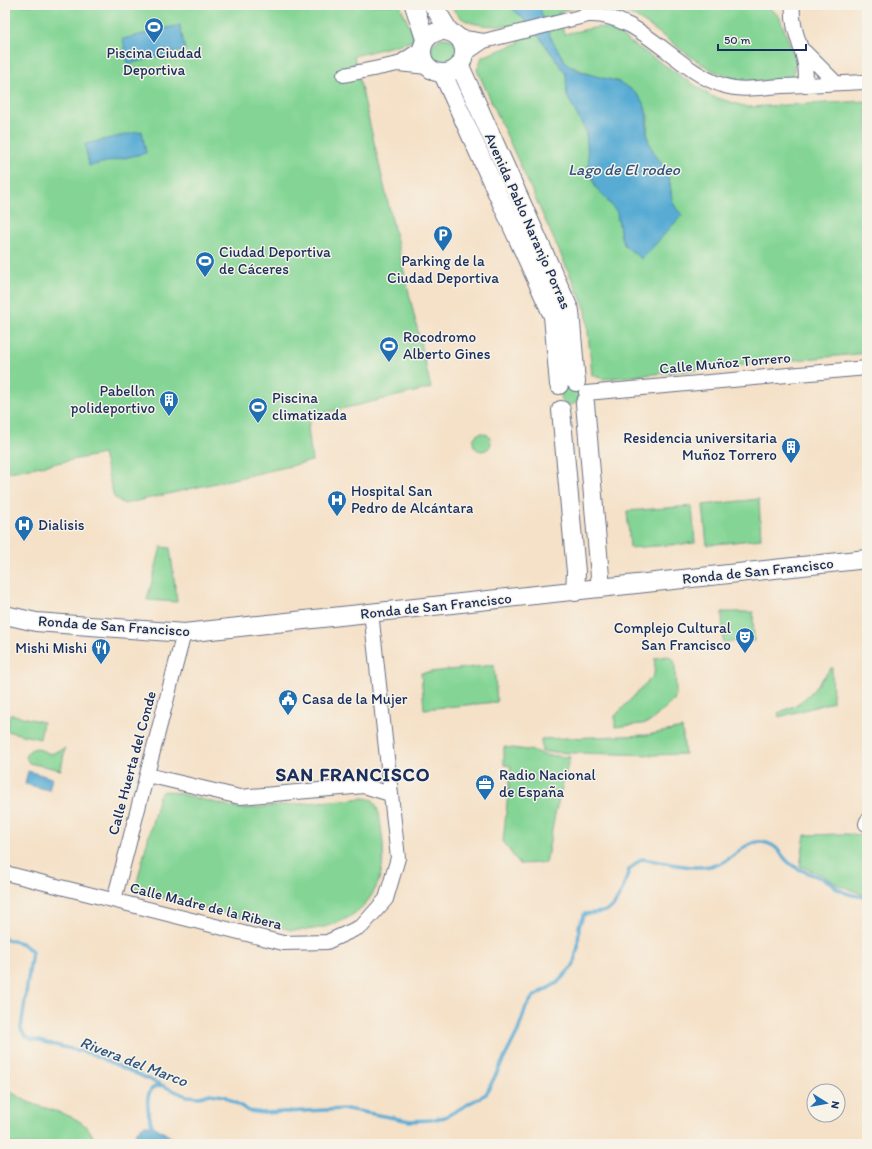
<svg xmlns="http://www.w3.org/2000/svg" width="872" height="1149" font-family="Itim,sans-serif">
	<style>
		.green { fill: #84d595; stroke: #50827a }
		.water { fill: #58acd4; stroke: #3a6e99 }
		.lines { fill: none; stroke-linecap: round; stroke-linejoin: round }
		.stream { stroke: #58acd4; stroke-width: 3.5 }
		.minor-casing { stroke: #676d83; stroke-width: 16 }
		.major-casing { stroke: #676d83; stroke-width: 20 }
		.minor { stroke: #fff; stroke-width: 14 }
		.major { stroke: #fff; stroke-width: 18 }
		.labels { text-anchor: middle; stroke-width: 3; stroke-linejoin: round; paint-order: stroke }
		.poi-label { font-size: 15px; fill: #1b2f5e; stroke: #f7f3e8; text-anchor: start }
		.street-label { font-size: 15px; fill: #1b2f5e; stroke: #f7f3e8 }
		.water-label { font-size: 16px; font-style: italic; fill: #2d5481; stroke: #f7f3e8 }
		.district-label { font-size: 19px; font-weight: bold; letter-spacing: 1px; fill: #1b2f5e; stroke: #f7f3e8 }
	</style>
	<rect width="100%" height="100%" fill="#f7f3e8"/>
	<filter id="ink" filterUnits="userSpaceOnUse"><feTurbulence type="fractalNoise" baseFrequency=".025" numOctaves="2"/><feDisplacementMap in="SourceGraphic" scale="8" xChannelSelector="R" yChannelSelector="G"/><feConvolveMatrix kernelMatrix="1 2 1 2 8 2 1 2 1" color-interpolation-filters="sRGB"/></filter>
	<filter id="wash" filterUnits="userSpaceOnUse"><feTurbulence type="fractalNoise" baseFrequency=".012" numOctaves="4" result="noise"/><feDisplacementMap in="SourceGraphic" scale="16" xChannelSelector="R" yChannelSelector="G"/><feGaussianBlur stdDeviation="0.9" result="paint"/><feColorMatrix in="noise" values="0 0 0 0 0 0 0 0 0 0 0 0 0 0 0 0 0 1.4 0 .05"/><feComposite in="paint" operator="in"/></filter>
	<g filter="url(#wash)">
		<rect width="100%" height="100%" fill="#f5e1c8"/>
		<path class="green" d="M5 5H400L414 37 413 41 354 56 431 388 311 416 308 428 312 461 124 504 114 497 103 454 5 473Z
			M451 5H508L523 18 541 39 566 74 567 96 586 132 589 167 595 186 617 212 621 237 673 206 669 178 662 165 652 152 647 137 648 115 618 81 595 77 567 64 548 36 539 5H582L558 13 564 34 598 27 612 30 711 96 747 107 867 101V353L603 379 592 375 586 310 477 70 482 57 519 43 515 26C493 25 462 30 451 5Z
			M599 5H765L779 16 796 60 792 79C774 80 747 83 729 77 687 63 658 24 617 8 612 5 605 6 599 5Z
			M431 52a14 14 0 1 1 28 0a14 14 0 1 1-28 0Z
			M561 396a9 9 0 1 1 18 0a9 9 0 1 1-18 0Z
			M473 442a9 9 0 1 1 18 0a9 9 0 1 1-18 0Z
			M864 458H867V490H866Z
			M759 499 761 539 707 545 703 505Z
			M692 506 695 543 630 548 627 511Z
			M161 547 170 548 177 602 147 600Z
			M722 612H753L754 641 723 642Z
			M668 656 674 660 675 664 676 693 674 700 650 722 642 724 615 727V716L654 675 655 658Z
			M494 665 497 702 424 709 421 673Z
			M832 667 833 702 779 717 778 713 798 704 810 694Z
			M10 714 43 722 40 739 6 731Z
			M682 728 685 754 654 755 542 752 541 739 647 735Z
			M504 747 535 751 543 755 570 757 555 814 546 863 519 864 503 841 511 766 504 765Z
			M36 748 51 754 65 748 61 770 29 763 26 757 30 750Z
			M168 791 241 809 365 798 373 800C380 810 380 822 382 834 391 897 352 932 291 930L141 892 136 889 137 882 159 796 162 792Z
			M844 834 867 835V894L865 895 838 885 822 875 800 866 805 835Z
			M5 1088C12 1092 19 1097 26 1101 49 1112 91 1114 95 1144H5Z"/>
		<path class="water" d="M508 5H539C545 25 549 37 561 55 563 58 565 63 568 65 591 81 625 74 642 101 650 113 645 126 648 139 652 155 665 164 669 179 673 196 668 200 682 215L642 259 625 246 621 237 617 212 595 186 589 167 586 132 567 95 566 74 541 39 523 18Z
			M180 25 185 50 128 64 123 39Z
			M142 131 146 153 89 166 85 144Z
			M28 771 52 778 49 790 25 784Z
			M144 1125H152L182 1144H130L138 1130Z"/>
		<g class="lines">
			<path class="stream" d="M5 939 21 943 32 951 21 1029 25 1036 31 1039 92 1054 186 1096 200 1097 210 1094 224 1096 249 1111 263 1113 347 1109 410 1121 430 1120 445 1117 486 1094 518 1031 526 1007 533 997 557 983 573 966 578 947 579 926 584 914 603 912 613 907 622 891 629 870 641 859C666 862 691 871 716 865 733 861 744 840 762 842 781 845 779 856 792 865 803 873 817 875 828 881 832 883 835 887 838 889 847 895 857 896 867 897
				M152 1125C148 1114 142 1086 160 1086"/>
		</g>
	</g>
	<g filter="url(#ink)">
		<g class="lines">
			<defs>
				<path id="minor" d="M793 5C790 36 810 53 805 86
					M458 37 484 41
					M804 51 836 83
					M465 54 484 41 588 15C639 12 675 70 722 85 741 92 762 87 782 86 810 85 839 83 867 82
					M398 64 421 49
					M344 75 398 64 427 67
					M586 393 867 368
					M147 775 240 797 364 786 390 794
					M866 824 867 821
					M5 873 283 943 327 942 362 926 386 899 398 858 371 612
					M114 900 184 633"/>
				<path id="major" d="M414 5 425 39
					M433 5 449 31
					M422 52a21 21 0 1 1 42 0a21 21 0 1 1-42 0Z
					M460 66 570 311 576 382
					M443 74 553 316 559 385
					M585 403 601 588
					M561 410 576 572 575 592
					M5 615 36 622 184 633 867 559"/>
			</defs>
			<use href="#minor" class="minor-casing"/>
			<use href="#major" class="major-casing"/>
			<use href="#minor" class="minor"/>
			<use href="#major" class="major"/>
		</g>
	</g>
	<defs>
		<symbol id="stadium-pin" viewBox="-11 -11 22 30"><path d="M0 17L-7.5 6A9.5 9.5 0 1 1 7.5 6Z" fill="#1f6fb2" stroke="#f7f3e8"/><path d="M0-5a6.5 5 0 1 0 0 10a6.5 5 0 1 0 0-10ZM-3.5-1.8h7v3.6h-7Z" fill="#fff"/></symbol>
		<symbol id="parking-pin" viewBox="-11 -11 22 30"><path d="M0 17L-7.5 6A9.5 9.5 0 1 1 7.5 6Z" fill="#1f6fb2" stroke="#f7f3e8"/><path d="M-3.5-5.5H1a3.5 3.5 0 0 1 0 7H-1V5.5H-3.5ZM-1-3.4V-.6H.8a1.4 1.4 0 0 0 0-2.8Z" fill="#fff"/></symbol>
		<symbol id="building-pin" viewBox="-11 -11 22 30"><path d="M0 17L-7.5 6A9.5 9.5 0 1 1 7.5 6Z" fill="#1f6fb2" stroke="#f7f3e8"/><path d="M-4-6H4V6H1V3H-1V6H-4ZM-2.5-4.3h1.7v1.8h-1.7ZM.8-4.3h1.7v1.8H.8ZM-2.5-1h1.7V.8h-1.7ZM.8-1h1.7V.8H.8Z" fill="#fff"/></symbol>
		<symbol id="hospital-pin" viewBox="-11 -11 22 30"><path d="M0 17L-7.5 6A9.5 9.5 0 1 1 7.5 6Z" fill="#1f6fb2" stroke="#f7f3e8"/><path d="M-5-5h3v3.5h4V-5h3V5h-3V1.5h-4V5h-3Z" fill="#fff"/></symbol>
		<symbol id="theatre-pin" viewBox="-11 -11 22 30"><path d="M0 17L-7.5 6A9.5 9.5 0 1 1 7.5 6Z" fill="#1f6fb2" stroke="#f7f3e8"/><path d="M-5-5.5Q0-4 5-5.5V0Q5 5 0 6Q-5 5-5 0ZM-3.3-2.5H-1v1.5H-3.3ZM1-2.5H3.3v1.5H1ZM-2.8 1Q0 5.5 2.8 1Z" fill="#fff"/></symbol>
		<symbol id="restaurant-pin" viewBox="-11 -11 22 30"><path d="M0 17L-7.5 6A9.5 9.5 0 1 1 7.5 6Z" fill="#1f6fb2" stroke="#f7f3e8"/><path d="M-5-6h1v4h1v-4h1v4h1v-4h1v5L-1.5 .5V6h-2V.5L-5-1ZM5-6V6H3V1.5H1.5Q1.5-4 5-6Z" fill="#fff"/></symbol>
		<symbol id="civic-pin" viewBox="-11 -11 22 30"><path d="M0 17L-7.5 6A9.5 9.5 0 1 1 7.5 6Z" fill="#1f6fb2" stroke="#f7f3e8"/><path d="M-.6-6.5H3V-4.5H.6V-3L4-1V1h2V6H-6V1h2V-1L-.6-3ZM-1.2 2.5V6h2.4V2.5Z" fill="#fff"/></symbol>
		<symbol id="office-pin" viewBox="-11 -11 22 30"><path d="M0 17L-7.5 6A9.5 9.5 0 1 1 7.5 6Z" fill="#1f6fb2" stroke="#f7f3e8"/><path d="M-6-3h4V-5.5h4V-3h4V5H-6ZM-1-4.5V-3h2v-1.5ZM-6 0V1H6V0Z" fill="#fff"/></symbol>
	</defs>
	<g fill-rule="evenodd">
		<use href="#stadium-pin" x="143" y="16" width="22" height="30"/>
		<use href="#parking-pin" x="432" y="224" width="22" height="30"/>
		<use href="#stadium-pin" x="194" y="250" width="22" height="30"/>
		<use href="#stadium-pin" x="378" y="335" width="22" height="30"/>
		<use href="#building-pin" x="158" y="389" width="22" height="30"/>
		<use href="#stadium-pin" x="247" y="396" width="22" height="30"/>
		<use href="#building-pin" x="780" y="436" width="22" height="30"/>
		<use href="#hospital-pin" x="326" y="489" width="22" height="30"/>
		<use href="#hospital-pin" x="13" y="514" width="22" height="30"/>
		<use href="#theatre-pin" x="734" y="626" width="22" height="30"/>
		<use href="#restaurant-pin" x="90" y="637" width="22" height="30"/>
		<use href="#civic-pin" x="277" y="688" width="22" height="30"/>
		<use href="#office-pin" x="474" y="773" width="22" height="30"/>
	</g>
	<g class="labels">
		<g class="poi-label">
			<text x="154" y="58" text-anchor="middle">Piscina Ciudad<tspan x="154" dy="17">Deportiva</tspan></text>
			<text x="219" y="257">Ciudad Deportiva<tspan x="219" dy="17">de Cáceres</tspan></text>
			<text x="443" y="266" text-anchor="middle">Parking de la<tspan x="443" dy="17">Ciudad Deportiva</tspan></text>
			<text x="403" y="342">Rocodromo<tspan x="403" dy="17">Alberto Gines</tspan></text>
			<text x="155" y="396" text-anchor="end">Pabellon<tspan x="155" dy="17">polideportivo</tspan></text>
			<text x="272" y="403">Piscina<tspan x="272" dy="17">climatizada</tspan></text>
			<text x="777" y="443" text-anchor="end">Residencia universitaria<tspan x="777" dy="17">Muñoz Torrero</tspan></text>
			<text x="351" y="496">Hospital San<tspan x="351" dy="17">Pedro de Alcántara</tspan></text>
			<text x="38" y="530">Dialisis</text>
			<text x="731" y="633" text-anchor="end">Complejo Cultural<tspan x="731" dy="17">San Francisco</tspan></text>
			<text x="87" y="653" text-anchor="end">Mishi Mishi</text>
			<text x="302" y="704">Casa de la Mujer</text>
			<text x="499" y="780">Radio Nacional<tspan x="499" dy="17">de España</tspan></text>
		</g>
		<g class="street-label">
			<text transform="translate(528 221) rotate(66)" y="5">Avenida Pablo Naranjo Porras</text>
			<text transform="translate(725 363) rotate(-5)" y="5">Calle Muñoz Torrero</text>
			<text transform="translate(758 571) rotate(-6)" y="5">Ronda de San Francisco</text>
			<text transform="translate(436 606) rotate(-6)" y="5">Ronda de San Francisco</text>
			<text transform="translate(114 626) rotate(4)" y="5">Ronda de San Francisco</text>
			<text transform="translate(132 763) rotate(-75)" y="5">Calle Huerta del Conde</text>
			<text transform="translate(206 906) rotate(14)" y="5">Calle Madre de la Ribera</text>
		</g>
		<g class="water-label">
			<text x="624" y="175">Lago de El rodeo</text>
			<text transform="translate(134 1061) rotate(21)" y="6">Rivera del Marco</text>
		</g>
		<g class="district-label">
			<text x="353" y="781">SAN FRANCISCO</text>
		</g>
	</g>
	<rect width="872" height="1149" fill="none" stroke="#f7f3e8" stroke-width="20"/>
	<g transform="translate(826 1103) rotate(101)"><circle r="19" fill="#f7f3e8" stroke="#9fa5b1"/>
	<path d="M0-3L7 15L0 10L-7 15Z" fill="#1f6fb2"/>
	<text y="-6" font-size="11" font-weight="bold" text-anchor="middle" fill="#1b2f5e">N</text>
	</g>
	<path d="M718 44v6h88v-6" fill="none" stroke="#1b2f5e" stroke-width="2"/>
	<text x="724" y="44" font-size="12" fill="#1b2f5e" stroke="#f7f3e8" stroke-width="3" paint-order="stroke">50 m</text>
</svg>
